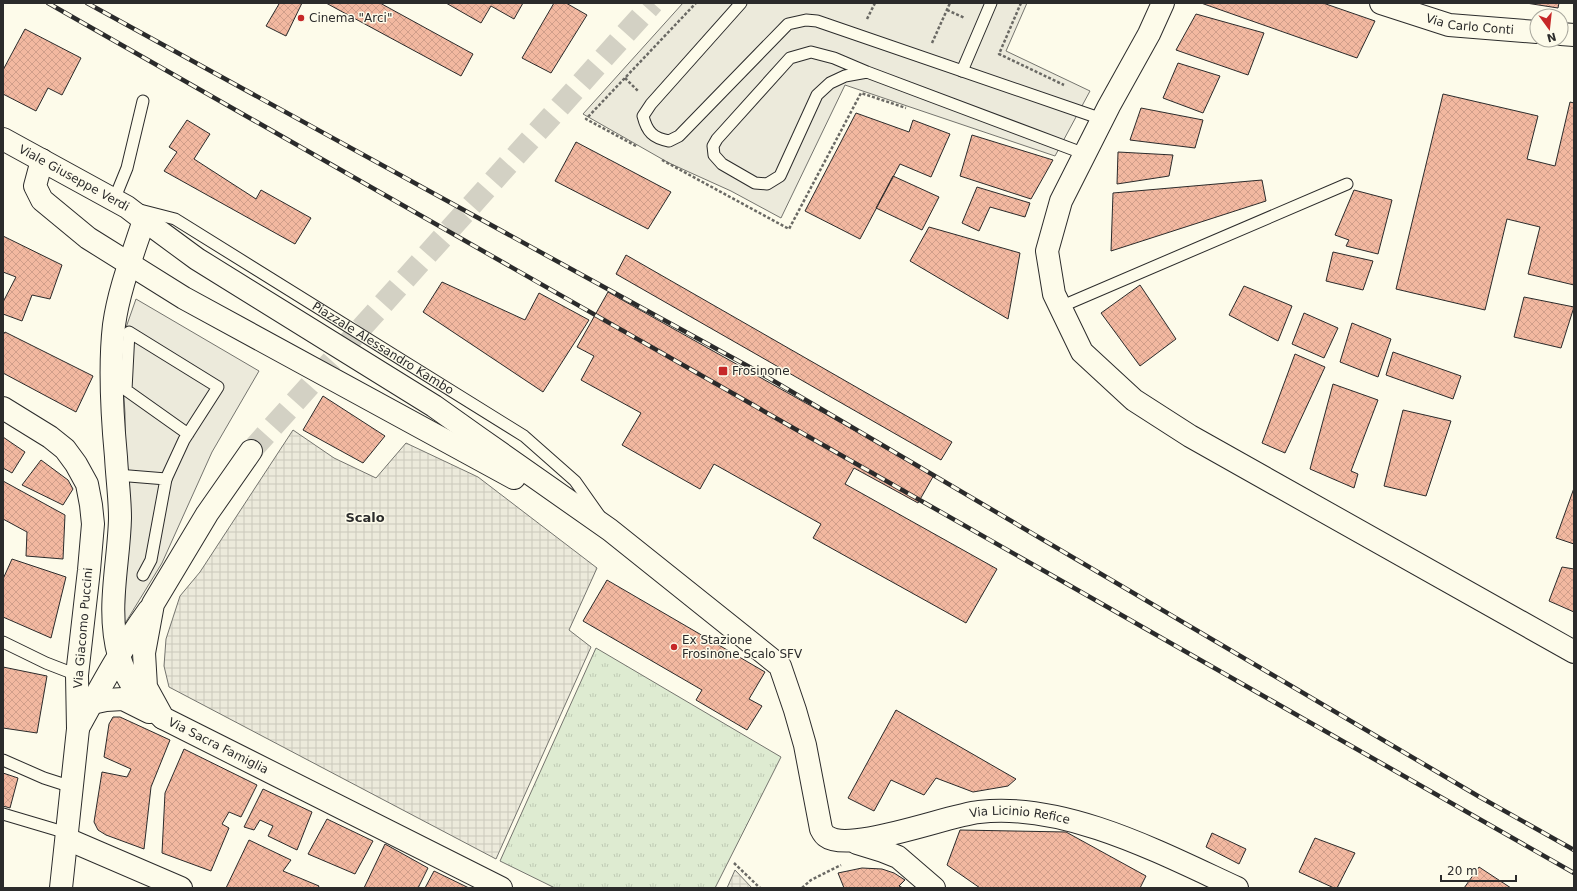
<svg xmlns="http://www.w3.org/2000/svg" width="1577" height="891" font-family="'DejaVu Sans',sans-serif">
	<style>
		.park { fill: url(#park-tufts); stroke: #74746e }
		.parking { fill: #eceadb; stroke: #74746e }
		.plaza { fill: url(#plaza-grid); stroke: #74746e }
		.building { fill: url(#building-cross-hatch); stroke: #2b2b2b }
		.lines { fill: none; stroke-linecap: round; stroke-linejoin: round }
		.secondary-tunnel { stroke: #d3d1c4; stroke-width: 22; stroke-dasharray: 22 11; stroke-linecap: butt }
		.lane-casing { stroke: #2b2b2b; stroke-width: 13 }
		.street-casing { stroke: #2b2b2b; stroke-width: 24 }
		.secondary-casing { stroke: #2b2b2b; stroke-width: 24 }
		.path { stroke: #6a6964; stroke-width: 2.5; stroke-dasharray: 3 2; stroke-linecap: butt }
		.lane { stroke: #fdfbea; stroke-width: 11 }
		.street { stroke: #fdfbea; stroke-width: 22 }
		.secondary { stroke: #fdfbea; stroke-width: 22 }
		.rail-casing { stroke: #2b2b2b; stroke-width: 4.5 }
		.rail { stroke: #fdfbea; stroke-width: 3; stroke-dasharray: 9; stroke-linecap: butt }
		.poi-dot { fill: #c62828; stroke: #fdfbea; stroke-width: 1.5 }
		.labels { text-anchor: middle; stroke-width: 3; stroke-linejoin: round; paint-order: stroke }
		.poi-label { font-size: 12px; fill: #2b2b2b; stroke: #fdfbea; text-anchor: start }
		.street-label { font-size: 12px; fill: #2b2b2b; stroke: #fdfbea }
		.neighbourhood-label { font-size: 13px; font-weight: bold; fill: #2b2b2b; stroke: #fdfbea }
	</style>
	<defs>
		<pattern id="park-tufts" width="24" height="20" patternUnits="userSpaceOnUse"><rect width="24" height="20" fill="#deebd1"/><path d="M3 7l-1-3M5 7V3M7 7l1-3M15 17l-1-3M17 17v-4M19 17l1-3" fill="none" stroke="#bfcab4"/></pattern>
		<pattern id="plaza-grid" width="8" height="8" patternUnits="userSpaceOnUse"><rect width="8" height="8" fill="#eceadb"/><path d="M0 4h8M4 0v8" fill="none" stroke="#cbc9bc"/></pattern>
		<pattern id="building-cross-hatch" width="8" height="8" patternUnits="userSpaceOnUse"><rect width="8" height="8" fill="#f2b8a0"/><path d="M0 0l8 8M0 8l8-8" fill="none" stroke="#d09e8a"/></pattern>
	</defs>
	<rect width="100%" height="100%" fill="#fdfbea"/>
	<path class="park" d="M596 648 781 757 715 888H555L500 861Z"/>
	<path class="parking" d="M683 3H1027L1006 51 1090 91 1055 156 845 85 781 218 731 191 669 163 583 114Z
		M136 299 259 371 212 452 162 563 124 625 126 551 125 413 122 368 123 336Z"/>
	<path class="plaza" d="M293 430 334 458 376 478 406 443 478 477 597 568 569 630 591 647 496 859 169 687 164 666 166 639 180 596 200 572Z
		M735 870 752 888H727Z"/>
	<path class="building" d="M277 3H302L286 36 266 26 279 4Z
		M326 3H380L473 54 461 76Z
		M446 3H523L514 19 491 6 481 23Z
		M554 3H566L587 15 551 73 522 58Z
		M1201 3H1323L1375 21 1357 58Z
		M1526 3H1559L1558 8Z
		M1196 14 1264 33 1248 75 1176 50Z
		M25 29 81 58 62 95 48 88 36 111 3 94V70Z
		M1178 63 1220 76 1203 113 1163 98Z
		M1443 94 1538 116 1527 159 1555 166 1570 102 1574 103V285L1528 274 1540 227 1507 219 1485 310 1396 289Z
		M1141 108 1203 120 1195 148 1130 140Z
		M856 113 909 132 913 120 950 134 931 177 900 164 860 239 805 211Z
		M187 120 210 134 194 159 256 199 261 190 311 218 295 244 164 171 177 152 169 147Z
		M972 135 1053 160 1031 199 960 176Z
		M576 142 671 192 648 229 555 181Z
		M1118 152 1173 155 1169 176 1117 184Z
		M893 176 939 197 922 230 876 208Z
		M1262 180 1266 201 1111 251 1113 193Z
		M977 187 1030 203 1025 217 990 207 979 231 962 223Z
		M1354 190 1392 200 1378 254 1346 246 1349 240 1335 235Z
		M929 227 1020 253 1008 319 910 261Z
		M3 236 62 265 50 299 32 295 22 321 3 314V302L16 277 3 272Z
		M1333 252 1373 261 1363 290 1326 281Z
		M626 255 952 442 941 460 616 274Z
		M442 282 525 320 539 293 589 320 543 392 423 312Z
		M1140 285 1176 339 1140 366 1101 313Z
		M1244 286 1292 306 1278 341 1229 315Z
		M608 292 934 475 918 503 854 468 845 484 997 569 966 623 813 538 821 524 714 464 700 489 622 445 641 413 581 380 594 356 577 347Z
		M1524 297 1574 307 1561 348 1514 337Z
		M1304 313 1338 328 1324 358 1292 344Z
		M1352 323 1391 339 1378 377 1340 362Z
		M5 332 93 376 76 412 3 373V335Z
		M1393 352 1461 376 1453 399 1386 375Z
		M1295 354 1325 367 1285 453 1262 443Z
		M1333 384 1378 400 1351 471 1358 474 1354 488 1310 469Z
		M323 396 385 436 363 463 303 430Z
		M1403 410 1451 421 1426 496 1384 486Z
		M3 437 25 452 12 473 3 468Z
		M41 460 68 480 73 489 63 505 22 485Z
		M3 481 65 515 63 559 26 556 27 532 3 519Z
		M1574 488V544L1556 538Z
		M12 559 66 577 51 638 3 617V579Z
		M1562 567 1574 569V612L1549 601Z
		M607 580 765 672 749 699 762 706 747 730 696 700 702 690 583 621Z
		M3 667 47 676 37 733 3 728Z
		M896 710 1016 779 1008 786 973 792 936 778 924 795 891 780 874 811 848 798Z
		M113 717H120L170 740 151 787 144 849 106 835 98 830 94 822 102 772 127 777 131 769 104 757 109 724Z
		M184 749 257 785 241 817 229 812 222 824 229 828 211 871 162 853 165 793Z
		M3 773 18 778 10 808 3 806Z
		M263 789 312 812 297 850 268 836 273 826 260 820 254 830 244 827Z
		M327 819 373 841 355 874 308 854Z
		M960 830 1066 832 1146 876 1140 888H980L947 865Z
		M1212 833 1246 849 1239 864 1206 847Z
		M1315 838 1355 853 1337 888H1334L1299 872Z
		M249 840 291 860 283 871 319 886 318 888H226Z
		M385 844 428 868 418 888H364Z
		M1479 867 1511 888H1464Z
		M862 868 882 869 894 873 905 880 899 886 903 888H844L838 873Z
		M434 871 469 888H425Z"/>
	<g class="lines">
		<path class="secondary-tunnel" d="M251 451 653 3"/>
		<defs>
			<g id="lane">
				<path d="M741 3 651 104 643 116C647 132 653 138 669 141L679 136 788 24 806 20 817 21 1102 119"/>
				<path d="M962 71 991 3"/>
				<path d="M867 72 845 76 830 83 817 95 780 176 767 184 755 183 722 164 714 155 713 146 717 139 790 58 811 52 834 58 867 72 1085 154"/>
				<path d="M114 200 127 168 143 101"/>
				<path id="s1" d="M140 210 175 219 524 436 575 481 599 515"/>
				<path d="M1060 307 1347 184"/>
				<path d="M117 475 166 479 151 560 143 575"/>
				<path d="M166 479 184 440 218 387 129 332 126 390 188 434"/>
				<path d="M3 642 46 663 77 675"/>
				<path d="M3 760 44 778 72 787"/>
				<path d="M3 814 67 833"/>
			</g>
			<g id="street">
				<path d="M1163 3 1149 34 1109 106 1061 201 1047 251 1054 294 1082 352 1134 400 1190 436 1574 652"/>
				<path d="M42 160 35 186 42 200 88 238 184 298 514 478"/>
				<path id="s2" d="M144 220 197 259 434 406 479 438 610 530 780 666 795 710 805 745 821 829C822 831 824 835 826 836 849 854 948 815 979 812 1065 802 1161 853 1237 888"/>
				<path d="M67 839 181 888"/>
				<path d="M857 843 883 851 898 857 934 888"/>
			</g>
			<g id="secondary">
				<path id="s3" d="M1381 3 1449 25 1537 32"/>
				<path d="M1561 34 1574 35"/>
				<path id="s4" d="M3 139 127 207 144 220C133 254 119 289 114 325 109 368 112 414 116 457 117 477 120 498 120 518 119 564 106 609 119 656 128 686 141 698 163 718"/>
				<path d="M3 408 50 437 65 449 76 464 87 484 91 505 93 524 89 570 77 675 78 729 61 888"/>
				<path id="s5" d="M251 451 207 514 153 604 144 653 146 687 163 718 501 888"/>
				<path d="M92 703 106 700 123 699 149 712"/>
				<path d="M78 728C100 688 122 647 149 610"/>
			</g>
		</defs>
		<use href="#lane" class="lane-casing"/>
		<use href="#street" class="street-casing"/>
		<use href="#secondary" class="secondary-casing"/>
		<path class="path" d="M1021 3 999 54 1064 85
			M947 10 965 18
			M867 19 875 3
			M932 43 950 3
			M625 78 638 91
			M636 146 586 119 696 3
			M662 160 789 229 861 93 906 108
			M734 863 760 888
			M802 888 811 880 841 865"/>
		<use href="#lane" class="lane"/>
		<use href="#street" class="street"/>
		<use href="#secondary" class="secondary"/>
		<defs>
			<path id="rail" d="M48 3 1574 873
				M87 3 755 370 1478 796 1574 850"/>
		</defs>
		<use href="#rail" class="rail-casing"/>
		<use href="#rail" class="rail"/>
	</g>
	<g class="poi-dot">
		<circle cx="301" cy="18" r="4"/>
		<rect x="718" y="366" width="10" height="10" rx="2"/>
		<circle cx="674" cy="647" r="4"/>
	</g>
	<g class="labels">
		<g class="poi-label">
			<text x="309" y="22">Cinema "Arci"</text>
			<text x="732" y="375">Frosinone</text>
			<text x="682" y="644">Ex Stazione<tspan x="682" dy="14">Frosinone Scalo SFV</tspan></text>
		</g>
		<g class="street-label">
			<text dy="4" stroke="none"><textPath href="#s3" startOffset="92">Via Carlo Conti</textPath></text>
			<text dy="4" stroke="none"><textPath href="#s4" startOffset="81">Viale Giuseppe Verdi</textPath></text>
			<text dy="4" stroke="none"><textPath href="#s1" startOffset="281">Piazzale Alessandro Kambo</textPath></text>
			<text transform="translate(83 628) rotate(-85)" y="4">Via Giacomo Puccini</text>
			<text dy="4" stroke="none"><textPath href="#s5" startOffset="363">Via Sacra Famiglia</textPath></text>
			<text dy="4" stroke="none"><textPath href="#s2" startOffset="1153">Via Licinio Refice</textPath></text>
		</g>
		<g class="neighbourhood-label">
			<text x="365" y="522">Scalo</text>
		</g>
	</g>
	<rect width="1577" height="891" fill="none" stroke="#2b2b2b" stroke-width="8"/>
	<g transform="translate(1549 28) rotate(165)"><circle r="19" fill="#fdfbea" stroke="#a9a89e"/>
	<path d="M0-3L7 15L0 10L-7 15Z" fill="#c62828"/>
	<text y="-6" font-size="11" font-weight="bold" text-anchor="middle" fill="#2b2b2b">N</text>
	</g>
	<path d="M1441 875v6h75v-6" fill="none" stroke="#2b2b2b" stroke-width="2"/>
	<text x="1447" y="875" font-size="12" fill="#2b2b2b" stroke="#fdfbea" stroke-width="3" paint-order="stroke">20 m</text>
</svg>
